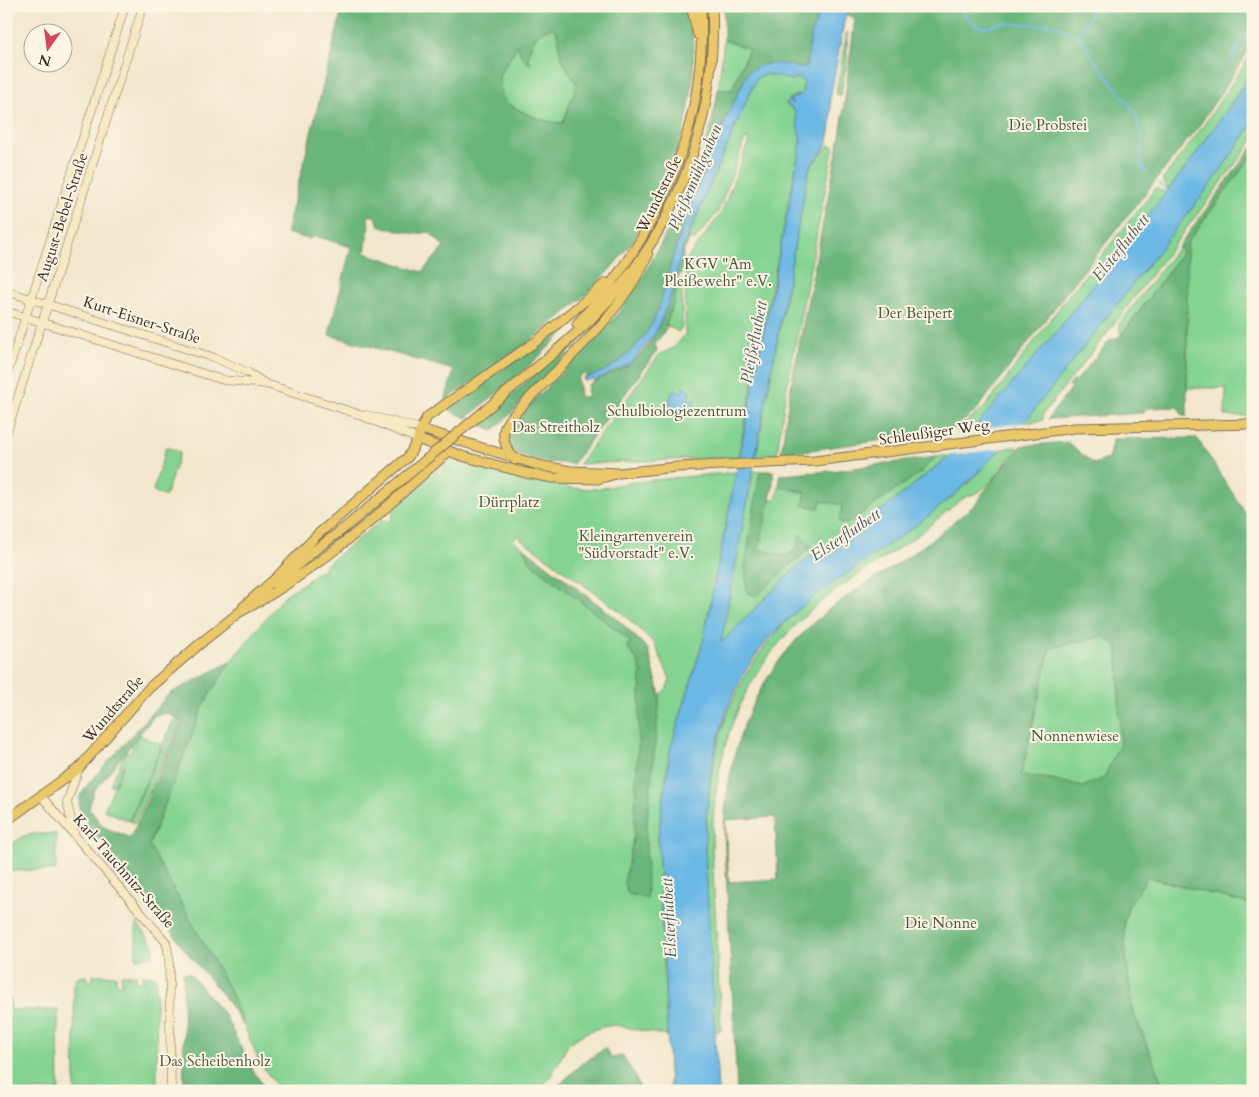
<svg xmlns="http://www.w3.org/2000/svg" width="1259" height="1097" font-family="Cardo,serif">
	<style>
		.green { fill: #84d392; stroke: #607e58; fill-rule: evenodd }
		.forest { fill: #6bb57c; stroke: #53704d; fill-rule: evenodd }
		.water { fill: #6cb8e5; stroke: #547182 }
		.pier { fill: #f2e7cc }
		.lines { fill: none; stroke-linecap: round; stroke-linejoin: round }
		.stream { stroke: #6cb8e5; stroke-width: 2 }
		.secondary-casing { stroke: #7b6c5b; stroke-width: 9 }
		.primary-casing { stroke: #7b6c5b; stroke-width: 11 }
		.trunk-casing { stroke: #7b6c5b; stroke-width: 11 }
		.secondary { stroke: #f7e9c3; stroke-width: 8 }
		.primary { stroke: #eac769; stroke-width: 9 }
		.trunk { stroke: #eac769; stroke-width: 9 }
		.trunk-bridge-casing { stroke: #7b6c5b; stroke-width: 11; stroke-linecap: butt }
		.trunk-bridge { stroke: #eac769; stroke-width: 9 }
		.labels { text-anchor: middle; stroke-width: 4; stroke-linejoin: round; paint-order: stroke }
		.park-label { font-size: 15px; fill: #4d543b; stroke: #fcf5e5 }
		.street-label { font-size: 15px; fill: #3b2a1e; stroke: #fcf5e5 }
		.water-label { font-size: 16px; font-style: italic; fill: #4a555a; stroke: #fcf5e5 }
	</style>
	<rect width="100%" height="100%" fill="#fcf5e5"/>
	<filter id="ink" filterUnits="userSpaceOnUse"><feTurbulence type="fractalNoise" baseFrequency=".02" numOctaves="2"/><feDisplacementMap in="SourceGraphic" scale="10" xChannelSelector="R" yChannelSelector="G"/><feConvolveMatrix kernelMatrix="1 2 1 2 8 2 1 2 1" color-interpolation-filters="sRGB"/></filter>
	<filter id="wash" filterUnits="userSpaceOnUse"><feTurbulence type="fractalNoise" baseFrequency=".0096" numOctaves="4" result="noise"/><feDisplacementMap in="SourceGraphic" scale="20" xChannelSelector="R" yChannelSelector="G"/><feGaussianBlur stdDeviation="1.12" result="paint"/><feColorMatrix in="noise" values="0 0 0 0 0 0 0 0 0 0 0 0 0 0 0 0 0 1.4 0 .05"/><feComposite in="paint" operator="in"/></filter>
	<g filter="url(#wash)">
		<rect width="100%" height="100%" fill="#f2e7cc"/>
		<path class="green" d="M553 28C560 34 558 43 560 51 563 64 570 74 577 84L563 123C550 125 512 110 504 99 500 93 500 82 499 75L518 45 528 58C530 44 537 29 553 28Z
			M847 32V61L840 97 836 93Z
			M724 40 749 48 732 90H718Z
			M1253 51V72L1194 157 1168 190 1162 180 1202 128Z
			M765 74 792 80 793 78 802 79 804 82 802 93 790 98 786 104 795 111 801 142 738 457 579 464 659 355 673 348 685 335 686 260 721 214 749 140 745 139 718 212 694 241 688 237 756 79Z
			M1253 123V140L1240 158 1105 336 1043 414V420L1024 423 1214 180Z
			M829 145 834 146 785 397 777 454 756 456 808 173 811 166Z
			M1253 154V416H1225L1226 388H1187V243Z
			M1156 188 1166 193 1057 331 974 430 956 431 985 407 1065 300Z
			M1179 246 1182 253 1121 336 1119 324Z
			M677 286 682 287V327L678 332 666 324Z
			M166 447 180 452 165 497 153 491Z
			M1018 447C1006 461 994 483 978 492 974 495 969 495 964 498 945 511 928 529 908 542 884 559 859 573 836 590 746 658 714 737 712 848L721 1030 714 1031 705 848C708 733 736 655 830 583 863 558 900 538 933 512 948 501 963 488 976 475 984 468 993 452 1003 449 1007 447 1013 447 1018 447Z
			M950 455 889 505 796 567 720 644 753 471H760L757 495 776 500 779 487 853 503 921 472 936 457Z
			M455 459 526 479 565 484 568 488 597 489 633 482 736 472 703 642 670 750 658 838 667 1036 616 1025 602 1027 585 1033 569 1043 551 1076 538 1091H280L260 1063 239 1015 149 845 204 704 230 662 285 595 307 581 318 571 323 573 324 566 383 519 388 522 392 518 393 510 448 460ZM517 536 621 612 654 643 670 679 667 688 660 695 648 649 616 618 513 540Z
			M1103 636 1118 647 1120 743 1104 778 1082 787 1051 779 1021 776 1050 648Z
			M174 719 180 721 135 823 130 821Z
			M138 734 162 745 129 821 104 810 124 764 113 786 110 785 126 751 130 753Z
			M33 834H56V870L6 871V849L23 836Z
			M1148 877 1253 905V1071L1247 1091H1165L1132 1008 1126 954 1124 922 1129 904Z
			M136 922 154 945 153 956 136 958Z
			M93 975H116L117 984H122L121 975H136V981H143V975H150L156 978 157 1091H75L74 985 77 977 87 976V981H93Z
			M6 997H10L11 1010H58L59 1091H6Z"/>
		<path class="forest" d="M343 6H686C698 42 694 86 686 122 652 264 557 323 445 401L454 370 329 335 351 247 315 236 309 239 286 233ZM553 28C560 34 558 43 560 51 563 64 570 74 577 84L563 123C550 125 512 110 504 99 500 93 500 82 499 75L518 45 520 54 530 65 531 62 528 58C530 44 537 29 553 28ZM368 215 376 217 379 226 416 234 429 232 444 247 422 272 365 253 369 227Z
			M724 6H822L811 35 806 67 801 68 768 63 748 72C720 128 697 189 676 247 666 274 664 306 648 330 635 351 611 373 587 377L584 374 578 377 580 397H587L588 385C602 376 619 372 632 362 668 333 671 284 684 244L688 237 690 238 683 253 682 274H679L675 299 666 324 668 326 655 344 657 351 573 464 536 461 512 452C507 443 506 435 510 425 541 390 578 360 608 325 629 301 645 273 660 245 687 196 710 146 718 90H732L749 49 724 40Z
			M847 6H1253V44L1199 126 1062 298 976 411 950 431 781 454 789 397 841 131 855 18 845 14Z
			M1253 146V154L1187 243V416H1183L1178 407 1145 408 1144 413 1048 419 1071 388 1069 386 1074 380 1076 381 1109 341 1121 336 1182 253 1179 246Z
			M613 299 617 302 508 417 493 430 478 424 585 330Z
			M574 315 578 319 527 368 467 418 452 412 449 406 543 341Z
			M1197 438 1253 525V905L1148 877 1129 904 1124 922 1126 954 1132 1008 1165 1091H737L724 828C728 741 758 668 826 612 854 589 886 573 915 552 936 537 956 520 977 503L981 495 1021 446 1067 442 1094 464 1108 459 1113 439ZM1103 636 1118 647 1120 743 1104 778 1082 787 1051 779 1021 776 1050 648ZM775 817 778 879 729 882 725 820Z
			M936 457 921 472 847 524 839 522 842 505 821 501 819 509 803 505 806 492 779 487 780 475 831 471Z
			M760 471H773V486L759 549 787 556 797 548 800 534 812 546 756 596 747 593 745 567Z
			M523 547 616 618 648 649 660 696 646 833 647 899 628 894 624 883 634 834 641 671 637 660 627 647 630 641 530 562Z
			M230 662 204 704 149 845 233 996 243 1025 223 995 184 949 152 902 89 827 79 808 80 796 89 783 169 694ZM167 713 182 721 132 835 129 837 103 827 89 808 94 791 155 715Z
			M183 973H189L224 1014 252 1069 267 1091H184Z
			M605 1048 611 1058 623 1056 635 1076 641 1091H553L581 1064Z"/>
		<path class="water" d="M822 6H847L830 100C832 113 832 135 825 147 819 157 811 162 808 173L721 643 796 567 889 505 951 455 1057 331 1194 157 1253 72V123L1214 180 1024 423C988 464 950 502 905 533 850 573 786 606 748 667 715 721 706 786 705 848L718 1091H670L658 838 670 750 703 642 801 142 795 111 786 103 788 101 794 104 789 100 802 93 804 82 802 79 793 78 792 80 765 74 756 79 684 244 669 302 655 334 632 362 594 381 593 379 584 381 583 378C609 373 634 353 648 330 664 306 666 274 676 247 697 189 720 128 748 72 765 60 782 63 801 68L806 67 811 35Z
			M683 387 690 393 688 401 694 400V405L685 414 673 409 669 404 672 392 676 391 682 393Z"/>
		<path class="pier" d="M1028 422 1005 448 946 456 971 430Z"/>
		<g class="lines">
			<path class="stream" d="M959 6 964 16 980 27H989L1002 23 1050 25 1060 27 1084 41 1090 54 1135 113 1142 140 1141 165 1147 174
				M1078 36 1090 16 1091 6
				M1230 64 1240 42 1253 32
				M1159 184 1169 193"/>
		</g>
	</g>
	<g filter="url(#ink)">
		<g class="lines">
			<defs>
				<path id="secondary" d="M6 291 215 358 249 373 266 384
					M6 311 223 380 266 384 355 413 418 439
					M6 378 125 6
					M366 415 421 429
					M6 435 143 6
					M41 796 166 942 169 956 171 1091
					M75 836 67 802 79 768"/>
				<path id="primary" d="M619 473 571 471 538 465 421 429 418 439 462 456 526 473 553 478 598 479 619 473 677 467 815 461 1075 428 1253 424
					M381 512 449 451
					M6 821 79 768 149 688 202 642"/>
				<path id="trunk" d="M691 6 698 35
					M577 324C658 236 708 127 701 6
					M489 407C523 378 560 350 592 318 675 234 718 124 712 6
					M421 429 427 417 538 340 606 283
					M515 460C505 448 499 435 508 421 556 367 617 322 648 255
					M307 556 343 529
					M276 578 317 535 408 457 418 439
					M276 585 311 553
					M243 607 278 576
					M238 613C290 586 337 550 381 512
					M202 642 241 611"/>
			</defs>
			<use href="#secondary" class="secondary-casing"/>
			<use href="#primary" class="primary-casing"/>
			<use href="#trunk" class="trunk-casing"/>
			<use href="#secondary" class="secondary"/>
			<use href="#primary" class="primary"/>
			<use href="#trunk" class="trunk"/>
			<defs>
				<path id="trunk-bridge" d="M343 529 489 407"/>
			</defs>
			<use href="#trunk-bridge" class="trunk-bridge-casing"/>
			<use href="#trunk-bridge" class="trunk-bridge"/>
		</g>
	</g>
	<g class="labels">
		<g class="park-label">
			<text x="1048" y="130">Die Probstei</text>
			<text x="718" y="269">KGV "Am<tspan x="718" dy="17">Pleißewehr" e.V.</tspan></text>
			<text x="915" y="318">Der Beipert</text>
			<text x="677" y="416">Schulbiologiezentrum</text>
			<text x="556" y="432">Das Streitholz</text>
			<text x="509" y="507">Dürrplatz</text>
			<text x="636" y="541">Kleingartenverein<tspan x="636" dy="17">"Südvorstadt" e.V.</tspan></text>
			<text x="1075" y="741">Nonnenwiese</text>
			<text x="941" y="928">Die Nonne</text>
			<text x="215" y="1066">Das Scheibenholz</text>
		</g>
		<g class="street-label">
			<text transform="translate(659 194) rotate(-64)" y="5">Wundtstraße</text>
			<text transform="translate(62 217) rotate(-72)" y="5">August-Bebel-Straße</text>
			<text transform="translate(142 320) rotate(18)" y="5">Kurt-Eisner-Straße</text>
			<text transform="translate(934 432) rotate(-8)" y="5">Schleußiger Weg</text>
			<text transform="translate(113 709) rotate(-49)" y="5">Wundtstraße</text>
			<text transform="translate(124 871) rotate(49)" y="5">Karl-Tauchnitz-Straße</text>
		</g>
		<g class="water-label">
			<text transform="translate(694 177) rotate(-67)" y="6">Pleißemühlgraben</text>
			<text transform="translate(1120 247) rotate(-51)" y="6">Elsterflutbett</text>
			<text transform="translate(753 342) rotate(-79)" y="6">Pleißeflutbett</text>
			<text transform="translate(845 534) rotate(-34)" y="6">Elsterflutbett</text>
			<text transform="translate(668 918) rotate(-93)" y="6">Elsterflutbett</text>
		</g>
	</g>
	<rect width="1259" height="1097" fill="none" stroke="#fcf5e5" stroke-width="25"/>
	<g transform="translate(48 48) rotate(194)"><circle r="24" fill="#fcf5e5" stroke="#afa495"/>
	<path d="M0-4L9 19L0 12L-9 19Z" fill="#d1495b"/>
	<text y="-8" font-size="14" font-weight="bold" text-anchor="middle" fill="#3b2a1e">N</text>
	</g>
</svg>
